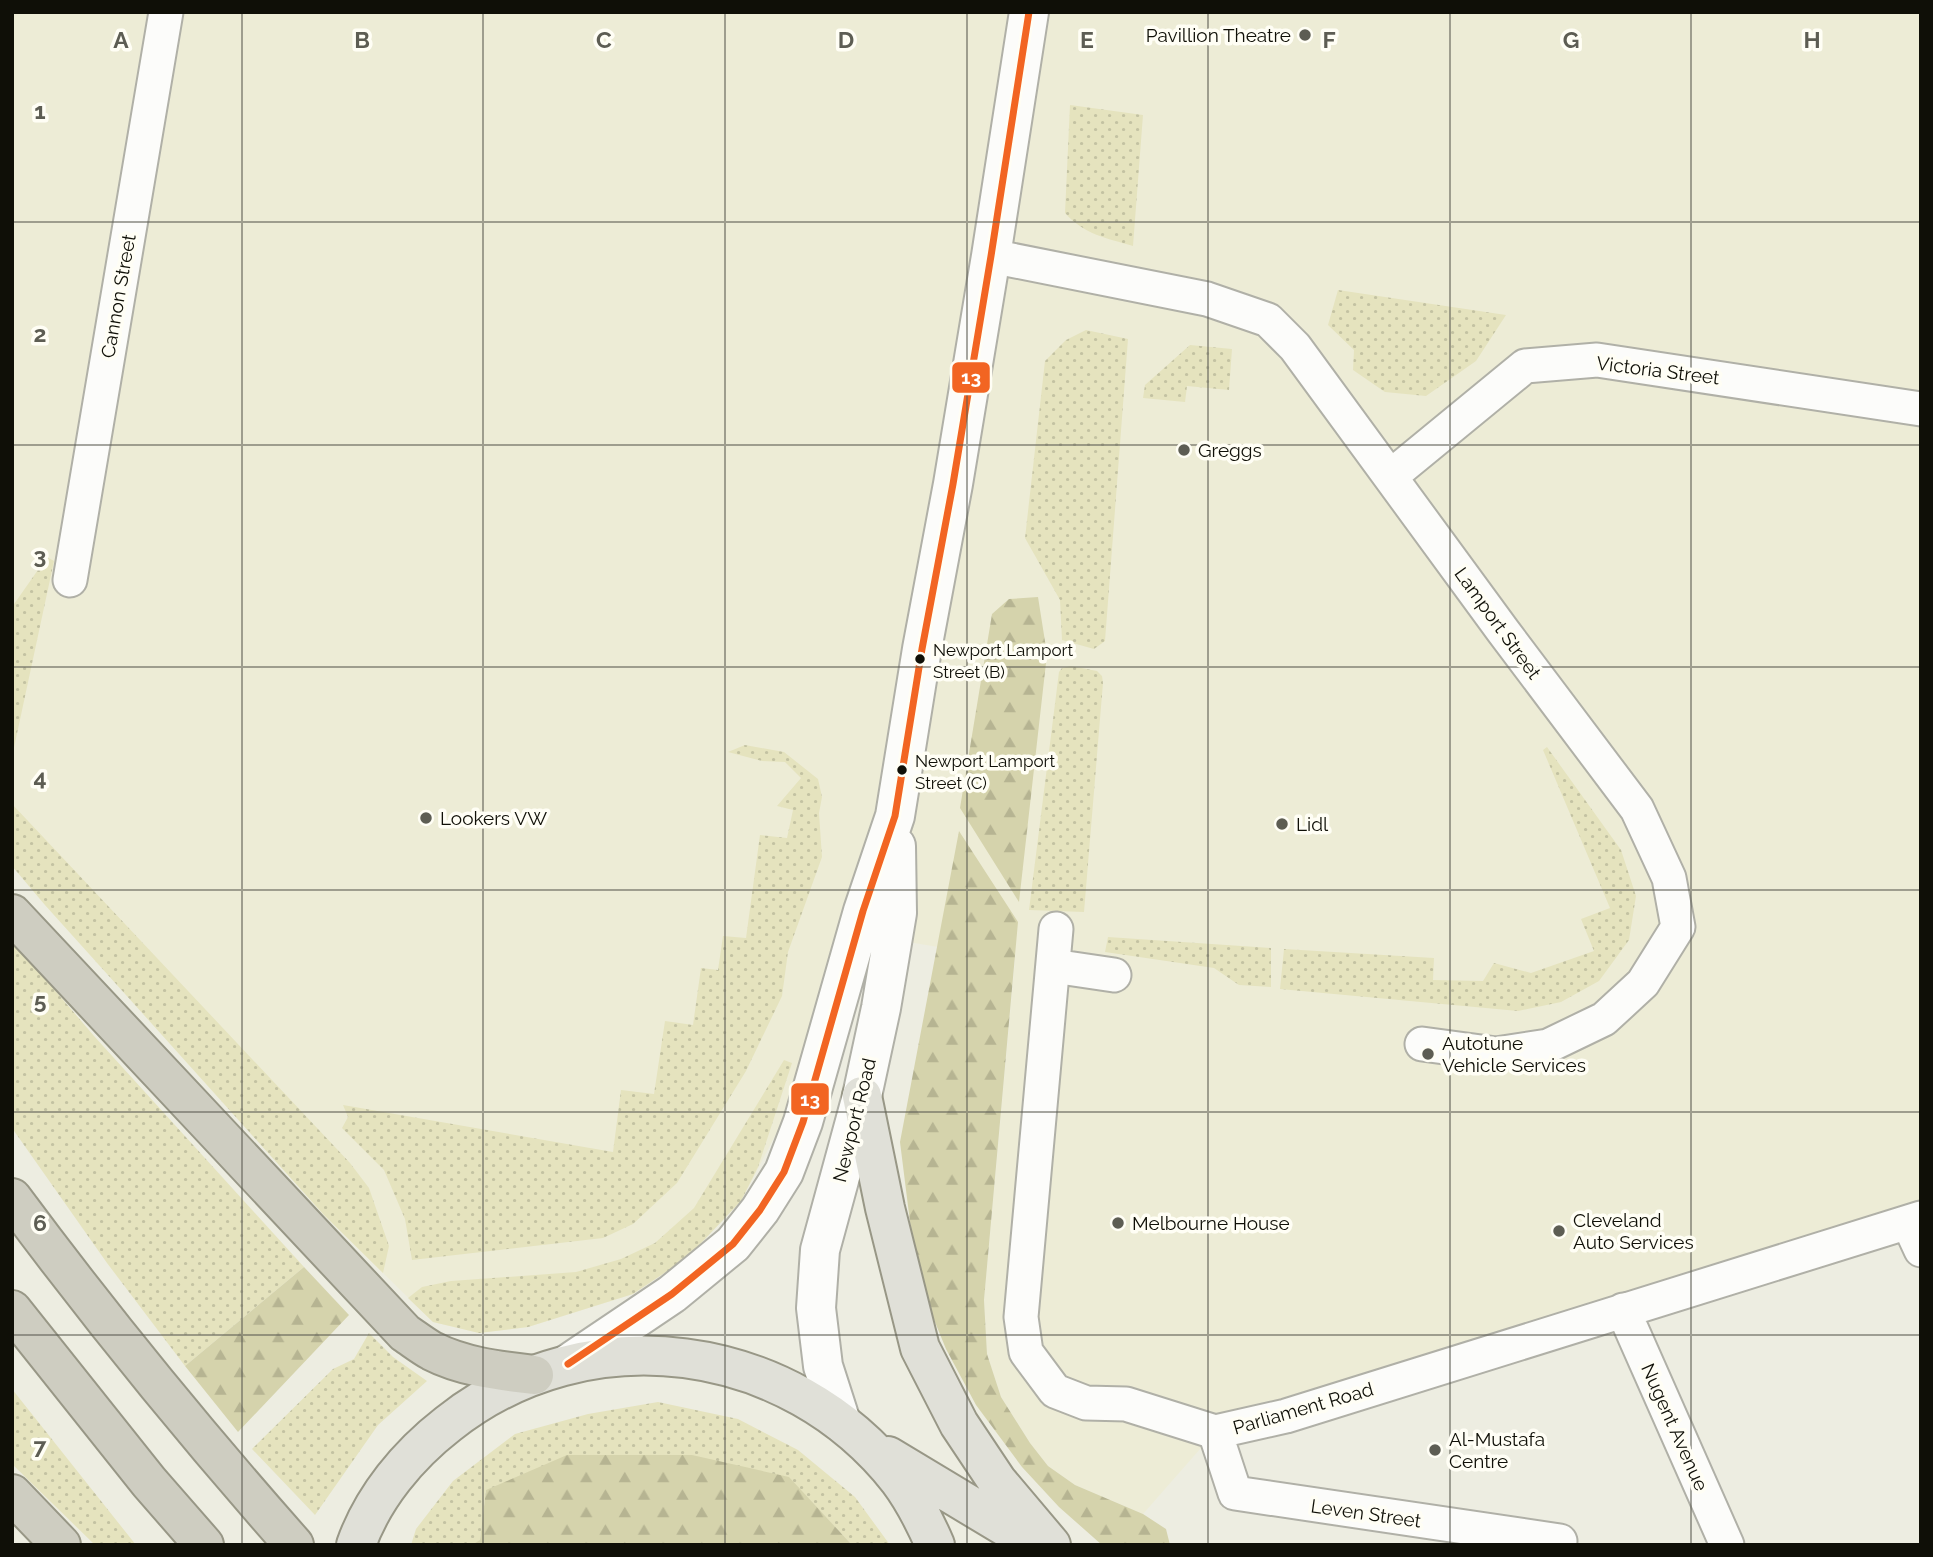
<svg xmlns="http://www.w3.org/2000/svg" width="1933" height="1557" font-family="Raleway,sans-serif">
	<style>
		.built { fill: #edecd6 }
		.grass { fill: url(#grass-dots) }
		.forest { fill: url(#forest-firs) }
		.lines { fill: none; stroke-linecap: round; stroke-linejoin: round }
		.street-casing { stroke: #b0b0a7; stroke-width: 37 }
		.secondary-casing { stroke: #b0b0a7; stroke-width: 42 }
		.primary-casing { stroke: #989786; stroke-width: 42 }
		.highway-casing { stroke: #989786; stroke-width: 42 }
		.street { stroke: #fcfcfa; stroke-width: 33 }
		.secondary { stroke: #fcfcfa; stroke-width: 38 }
		.primary { stroke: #e0e0d8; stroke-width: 38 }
		.highway { stroke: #cecdc1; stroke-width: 38 }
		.bus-1-casing { stroke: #fffef5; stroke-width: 12 }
		.bus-1 { stroke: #f26522; stroke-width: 7 }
		.grid { fill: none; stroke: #5d5d53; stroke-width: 2; stroke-opacity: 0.55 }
		.poi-dot { fill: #5d5d53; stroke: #fffef5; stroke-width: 2.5 }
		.bus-dot { fill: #0f0f07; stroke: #fffef5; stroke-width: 2.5 }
		.labels { text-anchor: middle; stroke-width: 7; stroke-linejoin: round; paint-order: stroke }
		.bus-label { font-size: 17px; fill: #0f0f07; stroke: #fffef5; text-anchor: start }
		.poi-label { font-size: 19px; fill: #0f0f07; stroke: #fffef5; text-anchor: start }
		.street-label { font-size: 19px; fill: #0f0f07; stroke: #fffef5 }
		.grid-label { font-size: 23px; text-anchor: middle; font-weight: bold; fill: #5d5d53; stroke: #fffef5; stroke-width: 7; stroke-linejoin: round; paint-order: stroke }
		.line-badge { stroke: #fffef5; stroke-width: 2.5 }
		.badge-label { font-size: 19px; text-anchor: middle; font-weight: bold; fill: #fff }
	</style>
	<defs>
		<pattern id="grass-dots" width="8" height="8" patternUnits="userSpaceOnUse" patternTransform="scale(1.75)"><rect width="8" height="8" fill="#e5e3be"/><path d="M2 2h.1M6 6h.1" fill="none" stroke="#c3c2a2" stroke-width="1.8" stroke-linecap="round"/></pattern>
		<pattern id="forest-firs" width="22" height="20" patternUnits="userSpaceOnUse" patternTransform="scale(1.75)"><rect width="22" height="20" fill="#d5d3ac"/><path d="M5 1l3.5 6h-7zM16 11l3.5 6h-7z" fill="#b6b492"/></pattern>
	</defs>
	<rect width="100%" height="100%" fill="#edede1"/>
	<path class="built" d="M12 12H1921V1218L1215 1432 1143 1514 1075 1485 1048 1466 1030 1443 1001 1397 987 1354 984 1300 1015 960 879 937 741 1201 633 1294 528 1327 479 1333 433 1322 324 1215 45 905 12 866Z"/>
	<path class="grass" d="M1070 105 1143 115 1133 246C1106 238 1085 235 1065 213Z
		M1338 290 1506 315 1476 361 1426 396 1385 392 1353 370 1354 350 1328 325Z
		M1086 330 1128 339 1105 641 1094 649 1062 640 1060 600 1025 538 1045 361 1066 340Z
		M1190 345 1232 349 1229 390 1187 386 1185 402 1143 398 1145 385Z
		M47 557 54 561 12 757V607Z
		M1071 666 1097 671 1102 676 1103 683 1084 912 1029 910 1059 672 1062 668Z
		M745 745 784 752 818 779 822 797 819 813 822 857 788 952 782 996 746 1071 677 1183 633 1224 603 1238 412 1260 405 1219 384 1170 342 1128 348 1117 343 1105 613 1152 621 1090 654 1094 665 1021 693 1025 701 968 718 970 723 936 746 938 760 835 787 838 793 810 777 806 801 778 785 762 762 761 728 752Z
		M1547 747 1621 850 1636 896 1629 940 1599 981 1561 1002 1518 1011 1280 989 1284 949 1434 958 1433 980 1483 981 1494 963 1531 973 1594 951 1581 919 1610 908 1543 750Z
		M12 804 350 1163 369 1188 389 1246 383 1273 324 1215 45 905 12 866Z
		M1108 937 1271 948V987L1239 985 1214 968 1105 952Z
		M12 940 94 1036 304 1267 185 1366 107 1263 12 1128Z
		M784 1060 792 1063 758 1167 741 1201 687 1258 633 1294 528 1327 479 1333 433 1322 408 1298 422 1287 451 1281 576 1272 621 1259 655 1243 694 1208Z
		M369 1333 393 1357 427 1381 378 1425 315 1515 252 1449 333 1369 354 1359Z
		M12 1389 136 1545H95L12 1464Z
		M658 1402 738 1419 798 1450 855 1497 890 1545H852L788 1477 486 1490 480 1541 472 1545H411L416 1529 453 1481 515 1434 588 1414Z"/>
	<path class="forest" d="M1038 597 1047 654 1019 902 960 808 992 614 1009 599Z
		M959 831 1018 922 984 1300 987 1354 1001 1397 1030 1443 1048 1466 1075 1485 1143 1514 1166 1529 1170 1545H1102L1059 1507 1022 1467 976 1405 946 1349 917 1278 900 1142Z
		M304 1267 349 1315 238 1432 185 1366Z
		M567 1455H692L789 1477 852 1545H472L480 1540 486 1490Z"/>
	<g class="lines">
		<defs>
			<path id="street" d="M991 256 1207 299 1268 320 1295 347 1503 631 1637 809 1669 878 1678 927 1643 983 1604 1019 1548 1046 1496 1054 1422 1044
				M1391 476 1525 366 1597 360 1921 409
				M70 580 166 12
				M1056 929 1021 1317 1026 1352 1055 1391 1086 1403 1126 1404 1215 1432 1286 1416 1921 1218
				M1053 966 1114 975
				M1908 1222 1921 1250
				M1623 1310 1727 1545
				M1215 1432 1235 1493 1560 1541"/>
			<path id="secondary" d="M568 1364 672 1294 733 1244 760 1210 784 1172 803 1122 863 911 895 816 922 649 953 484 991 256 1029 12
				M841 1422 823 1366 816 1308 820 1250 862 1096 881 1008 897 913 896 846"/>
			<path id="primary" d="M862 1096 885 1208 920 1348 959 1424 997 1481 1051 1545
				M888 1456 1036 1545
				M356 1545C373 1497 408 1455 448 1424 588 1313 790 1341 899 1480 914 1500 925 1522 935 1545"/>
			<path id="highway" d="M12 914 405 1333C414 1339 423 1346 432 1351 463 1367 500 1371 534 1375
				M12 1198C101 1318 195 1433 294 1545
				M12 1310 149 1482 204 1545
				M12 1494 61 1545"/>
		</defs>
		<use href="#street" class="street-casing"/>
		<use href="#secondary" class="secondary-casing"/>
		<use href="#primary" class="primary-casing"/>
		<use href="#highway" class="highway-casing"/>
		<use href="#street" class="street"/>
		<use href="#secondary" class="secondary"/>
		<use href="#primary" class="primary"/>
		<use href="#highway" class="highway"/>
		<defs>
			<path id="bus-1" d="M568 1364 672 1294 733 1244 760 1210 784 1172 803 1122 863 911 895 816 922 649 953 484 991 256 1029 12"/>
		</defs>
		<use href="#bus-1" class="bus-1-casing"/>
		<use href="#bus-1" class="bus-1"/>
	</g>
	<path class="grid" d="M242 12V1545M483 12V1545M725 12V1545M967 12V1545M1208 12V1545M1450 12V1545M1691 12V1545M12 222H1921M12 445H1921M12 667H1921M12 890H1921M12 1112H1921M12 1335H1921"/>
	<g class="poi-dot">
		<circle cx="1305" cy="35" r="7"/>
		<circle cx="1184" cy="450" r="7"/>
		<circle cx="426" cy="818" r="7"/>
		<circle cx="1282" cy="824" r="7"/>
		<circle cx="1428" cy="1054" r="7"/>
		<circle cx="1118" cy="1223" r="7"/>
		<circle cx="1559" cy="1231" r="7"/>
		<circle cx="1435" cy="1450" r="7"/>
	</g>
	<g class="bus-dot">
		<circle cx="920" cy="659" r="6"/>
		<circle cx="902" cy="770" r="6"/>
	</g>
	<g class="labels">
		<g class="bus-label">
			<text x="933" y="656">Newport Lamport<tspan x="933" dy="22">Street (B)</tspan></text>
			<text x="915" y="767">Newport Lamport<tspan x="915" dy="22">Street (C)</tspan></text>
		</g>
		<g class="poi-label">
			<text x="1291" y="42" text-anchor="end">Pavillion Theatre</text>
			<text x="1198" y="457">Greggs</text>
			<text x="440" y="825">Lookers VW</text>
			<text x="1296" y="831">Lidl</text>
			<text x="1442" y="1050">Autotune<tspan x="1442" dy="22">Vehicle Services</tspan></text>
			<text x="1573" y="1227">Cleveland<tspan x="1573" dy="22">Auto Services</tspan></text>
			<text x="1132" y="1230">Melbourne House</text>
			<text x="1449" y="1446">Al-Mustafa<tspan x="1449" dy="22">Centre</tspan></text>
		</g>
		<g class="street-label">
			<text transform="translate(118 296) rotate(-80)" y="7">Cannon Street</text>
			<text transform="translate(1658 370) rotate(7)" y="7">Victoria Street</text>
			<text transform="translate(1498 623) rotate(54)" y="7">Lamport Street</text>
			<text transform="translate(854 1120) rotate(-76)" y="7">Newport Road</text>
			<text transform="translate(1303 1408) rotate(-16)" y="7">Parliament Road</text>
			<text transform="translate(1675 1427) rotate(66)" y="7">Nugent Avenue</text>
			<text transform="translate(1366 1513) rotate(8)" y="7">Leven Street</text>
		</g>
	</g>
	<g class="grid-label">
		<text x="121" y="48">A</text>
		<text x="362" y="48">B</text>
		<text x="604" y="48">C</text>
		<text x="846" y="48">D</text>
		<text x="1087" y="48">E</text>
		<text x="1329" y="48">F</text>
		<text x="1571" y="48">G</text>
		<text x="1812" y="48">H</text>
		<text x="40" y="119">1</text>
		<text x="40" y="342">2</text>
		<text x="40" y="564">3</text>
		<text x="40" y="786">4</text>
		<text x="40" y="1009">5</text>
		<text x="40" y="1231">6</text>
		<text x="40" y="1454">7</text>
	</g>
	<g class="line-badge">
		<rect x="951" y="361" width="40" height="33" rx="7" fill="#f26522"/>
		<rect x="790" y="1082" width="40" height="34" rx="7" fill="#f26522"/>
	</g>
	<g class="badge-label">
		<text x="971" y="384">13</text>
		<text x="810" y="1106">13</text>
	</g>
	<rect width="1933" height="1557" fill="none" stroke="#0f0f07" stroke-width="28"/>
</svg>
